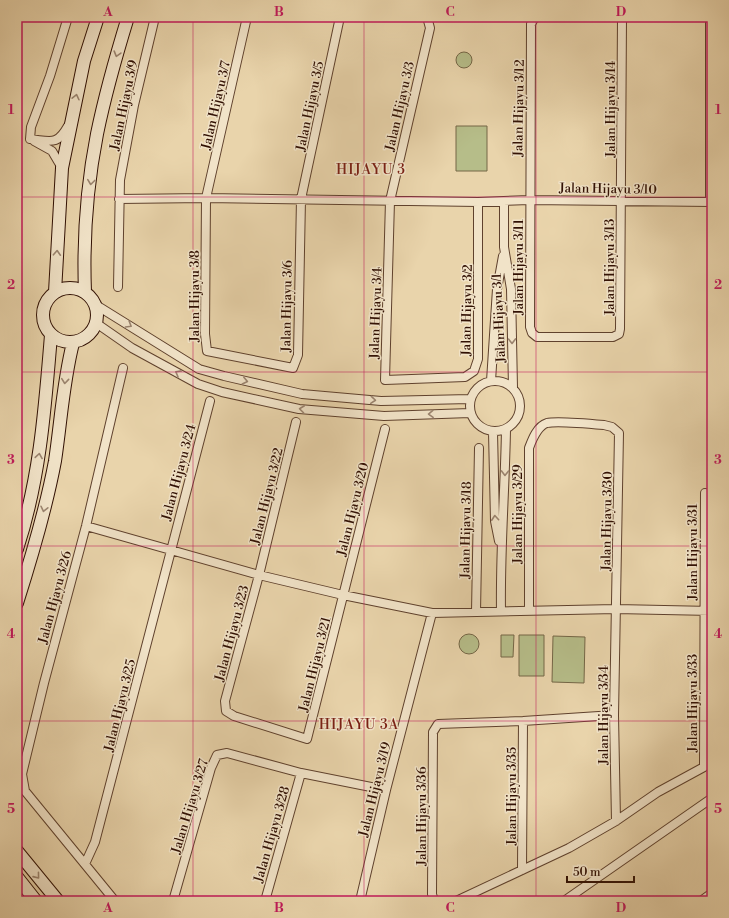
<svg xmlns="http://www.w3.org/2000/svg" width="729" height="918" font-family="'Libre Bodoni',serif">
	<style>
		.park { fill: #b6bd89; stroke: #746646 }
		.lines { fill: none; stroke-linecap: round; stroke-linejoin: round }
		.street-casing { stroke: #5f412d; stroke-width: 10 }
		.secondary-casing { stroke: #311003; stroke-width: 14 }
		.street { stroke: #f1e3c8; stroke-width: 8 }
		.secondary { stroke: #f1e3c8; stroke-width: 12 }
		.oneway { stroke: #9b846f }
		.grid { fill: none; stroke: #c2185b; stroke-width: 1; stroke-opacity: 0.55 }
		.labels { text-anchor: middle; stroke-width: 3; stroke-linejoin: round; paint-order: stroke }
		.street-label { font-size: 13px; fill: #311003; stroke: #f1e3c8 }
		.neighbourhood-label { font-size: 14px; letter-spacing: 1px; fill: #7a1f14; stroke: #f1e3c8 }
		.neatline { fill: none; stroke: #c2185b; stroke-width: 1.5 }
		.grid-label { font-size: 13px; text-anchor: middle; font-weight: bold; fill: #c2185b }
	</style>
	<rect width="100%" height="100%" fill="#e9d4ab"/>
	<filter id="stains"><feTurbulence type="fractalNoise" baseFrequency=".005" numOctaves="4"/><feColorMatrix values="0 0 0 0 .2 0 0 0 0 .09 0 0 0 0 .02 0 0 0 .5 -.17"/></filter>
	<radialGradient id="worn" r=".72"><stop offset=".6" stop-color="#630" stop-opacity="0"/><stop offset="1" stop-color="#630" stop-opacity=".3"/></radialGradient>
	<path class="park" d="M456 60a8 8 0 1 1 16 0a8 8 0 1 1-16 0Z
		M456 126H487V171H456Z
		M459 644a10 10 0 1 1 20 0a10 10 0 1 1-20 0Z
		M501 635H514L513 657H501Z
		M519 635H544V676H519Z
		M553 636 585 637 584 683 552 682Z"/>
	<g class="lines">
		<defs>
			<path id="street" d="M247 17 206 198 205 334 207 351 293 368 298 355 301 199 340 17
				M427 17 430 28 390 201 385 380 465 377 474 371 478 359V202
				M535 17 531 24 530 327 532 333 537 337H613L619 334 620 329 622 17
				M30 139 31 127 50 76 68 17
				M30 139C51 141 57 146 68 126
				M34 141 52 151 62 168
				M119 199 206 198 478 202 529 200 712 202
				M504 201V247L511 289 513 388
				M710 202V17
				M118 287 120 180 134 105 155 17
				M96 305 199 369 224 376 302 394 381 401 470 399
				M96 323 132 348 198 384 222 392 299 409 384 416 470 413
				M470 406a25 25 0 1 1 50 0a25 25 0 1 1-50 0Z
				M491 381 497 289 503 256
				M296 422 259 575 225 701 226 711 234 716 307 739 385 429
				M493 432 495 521 499 541
				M86 526 259 575 343 595 432 613 616 609 712 611
				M501 611C500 550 505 490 506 429
				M529 611V448C532 440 537 426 547 423 555 421 593 424 604 425L612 427 619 433 614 715 616 821
				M476 612 479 448
				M85 864 95 842 210 401
				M522 870 523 721
				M115 901 25 791 22 774 44 683 86 526 123 368
				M173 901 211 768 217 755 227 753 301 773 386 790
				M265 901 301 773
				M360 901 386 790 432 613
				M434 901 432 894 433 732 438 724 523 721 614 715
				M456 901 569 848 616 821 658 792 704 767 705 493
				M564 901 712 798
				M701 901 712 893"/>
			<path id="secondary" d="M43 315a27 27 0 1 1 54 0a27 27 0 1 1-54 0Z
				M55 292 62 168 84 61 98 17
				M85 292C83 240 87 185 97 134 105 95 116 56 128 17
				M17 549C40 479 45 408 51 335
				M17 603C32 556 46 509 55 461 61 421 63 382 73 343
				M17 851 58 901
				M17 877 36 901"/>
		</defs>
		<use href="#street" class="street-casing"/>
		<use href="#secondary" class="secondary-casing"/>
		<use href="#street" class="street"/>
		<use href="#secondary" class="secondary"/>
	</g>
	<defs><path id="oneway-chevron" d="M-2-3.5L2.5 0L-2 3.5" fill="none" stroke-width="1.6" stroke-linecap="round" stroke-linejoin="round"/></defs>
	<g class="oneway">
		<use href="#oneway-chevron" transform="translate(117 54) rotate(106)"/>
		<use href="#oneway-chevron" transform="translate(76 97) rotate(-77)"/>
		<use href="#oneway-chevron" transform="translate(91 182) rotate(97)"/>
		<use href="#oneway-chevron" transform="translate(57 253) rotate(-87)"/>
		<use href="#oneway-chevron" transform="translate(129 325) rotate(31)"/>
		<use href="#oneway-chevron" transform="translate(512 341) rotate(89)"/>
		<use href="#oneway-chevron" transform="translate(178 373) rotate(-151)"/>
		<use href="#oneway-chevron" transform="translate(65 381) rotate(96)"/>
		<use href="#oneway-chevron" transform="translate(245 381) rotate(13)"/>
		<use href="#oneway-chevron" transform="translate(373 400) rotate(5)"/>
		<use href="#oneway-chevron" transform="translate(302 409) rotate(-173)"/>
		<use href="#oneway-chevron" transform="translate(431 414) rotate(178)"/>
		<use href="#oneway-chevron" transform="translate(39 456) rotate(-81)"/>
		<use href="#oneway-chevron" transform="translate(505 473) rotate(91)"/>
		<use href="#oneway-chevron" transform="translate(44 509) rotate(103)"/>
		<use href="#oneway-chevron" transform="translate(495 518) rotate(-95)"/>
		<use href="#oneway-chevron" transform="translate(37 876) rotate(51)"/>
	</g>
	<path class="grid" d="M193 17V901M364 17V901M536 17V901M17 197H712M17 372H712M17 546H712M17 721H712"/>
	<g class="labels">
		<g class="street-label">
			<text transform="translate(123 105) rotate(-78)" y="5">Jalan Hijayu 3/9</text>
			<text transform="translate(215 105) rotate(-77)" y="5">Jalan Hijayu 3/7</text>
			<text transform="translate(309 106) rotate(-78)" y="5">Jalan Hijayu 3/5</text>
			<text transform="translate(399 106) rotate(-77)" y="5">Jalan Hijayu 3/3</text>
			<text transform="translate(518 108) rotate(-89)" y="5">Jalan Hijayu 3/12</text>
			<text transform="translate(610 109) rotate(-90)" y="5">Jalan Hijayu 3/14</text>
			<text transform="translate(608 188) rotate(1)" y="5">Jalan Hijayu 3/10</text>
			<text transform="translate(518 267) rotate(-90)" y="5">Jalan Hijayu 3/11</text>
			<text transform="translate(609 267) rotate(-90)" y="5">Jalan Hijayu 3/13</text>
			<text transform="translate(194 296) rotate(-90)" y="5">Jalan Hijayu 3/8</text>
			<text transform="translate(286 306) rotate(-89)" y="5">Jalan Hijayu 3/6</text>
			<text transform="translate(466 310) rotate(-89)" y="5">Jalan Hijayu 3/2</text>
			<text transform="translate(375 313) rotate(-88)" y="5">Jalan Hijayu 3/4</text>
			<text transform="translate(498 318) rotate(-93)" y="5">Jalan Hijayu 3/1</text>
			<text transform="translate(178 472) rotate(-75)" y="5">Jalan Hijayu 3/24</text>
			<text transform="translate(266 496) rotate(-76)" y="5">Jalan Hijayu 3/22</text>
			<text transform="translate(352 509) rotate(-76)" y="5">Jalan Hjayu 3/20</text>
			<text transform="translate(517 514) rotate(-90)" y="5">Jalan Hijayu 3/29</text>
			<text transform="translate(606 521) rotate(-89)" y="5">Jalan Hijayu 3/30</text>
			<text transform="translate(465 530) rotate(-89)" y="5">Jalan Hijayu 3/18</text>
			<text transform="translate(692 552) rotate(-90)" y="5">Jalan Hijayu 3/31</text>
			<text transform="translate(54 597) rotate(-75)" y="5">Jalan Hjayu 3/26</text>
			<text transform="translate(231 633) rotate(-75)" y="5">Jalan Hijayu 3/23</text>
			<text transform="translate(314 664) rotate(-76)" y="5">Jalan Hijayu 3/21</text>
			<text transform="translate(692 703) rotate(-90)" y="5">Jalan Hijayu 3/33</text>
			<text transform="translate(119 705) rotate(-76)" y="5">Jalan Hjayu 3/25</text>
			<text transform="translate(603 715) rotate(-90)" y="5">Jalan Hijayu 3/34</text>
			<text transform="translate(374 789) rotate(-76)" y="5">Jalan Hijayu 3/19</text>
			<text transform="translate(511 796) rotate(-90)" y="5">Jalan Hijayu 3/35</text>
			<text transform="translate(189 806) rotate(-73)" y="5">Jalan Hijayu 3/27</text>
			<text transform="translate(421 816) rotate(-90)" y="5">Jalan Hijayu 3/36</text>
			<text transform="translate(271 834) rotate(-74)" y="5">Jalan Hijayu 3/28</text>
		</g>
		<g class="neighbourhood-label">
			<text x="371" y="174">HIJAYU 3</text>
			<text x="359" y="729">HIJAYU 3A</text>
		</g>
	</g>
	<rect width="729" height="918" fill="none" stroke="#e9d4ab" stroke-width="44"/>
	<path d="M567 876v6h67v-6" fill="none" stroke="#311003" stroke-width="2"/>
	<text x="573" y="876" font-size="12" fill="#311003" stroke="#f1e3c8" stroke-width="3" paint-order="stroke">50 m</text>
	<rect x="22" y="22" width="685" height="874" class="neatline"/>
	<g class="grid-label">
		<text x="108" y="16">A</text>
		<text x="279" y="16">B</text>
		<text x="450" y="16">C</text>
		<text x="621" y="16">D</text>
		<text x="11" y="114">1</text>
		<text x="718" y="114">1</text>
		<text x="11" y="289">2</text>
		<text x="718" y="289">2</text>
		<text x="11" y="464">3</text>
		<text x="718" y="464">3</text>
		<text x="11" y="638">4</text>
		<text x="718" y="638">4</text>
		<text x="11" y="813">5</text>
		<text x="718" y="813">5</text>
		<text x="108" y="912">A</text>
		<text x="279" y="912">B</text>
		<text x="450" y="912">C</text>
		<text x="621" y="912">D</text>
	</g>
	<rect width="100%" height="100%" filter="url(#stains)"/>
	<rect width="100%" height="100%" fill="url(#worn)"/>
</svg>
